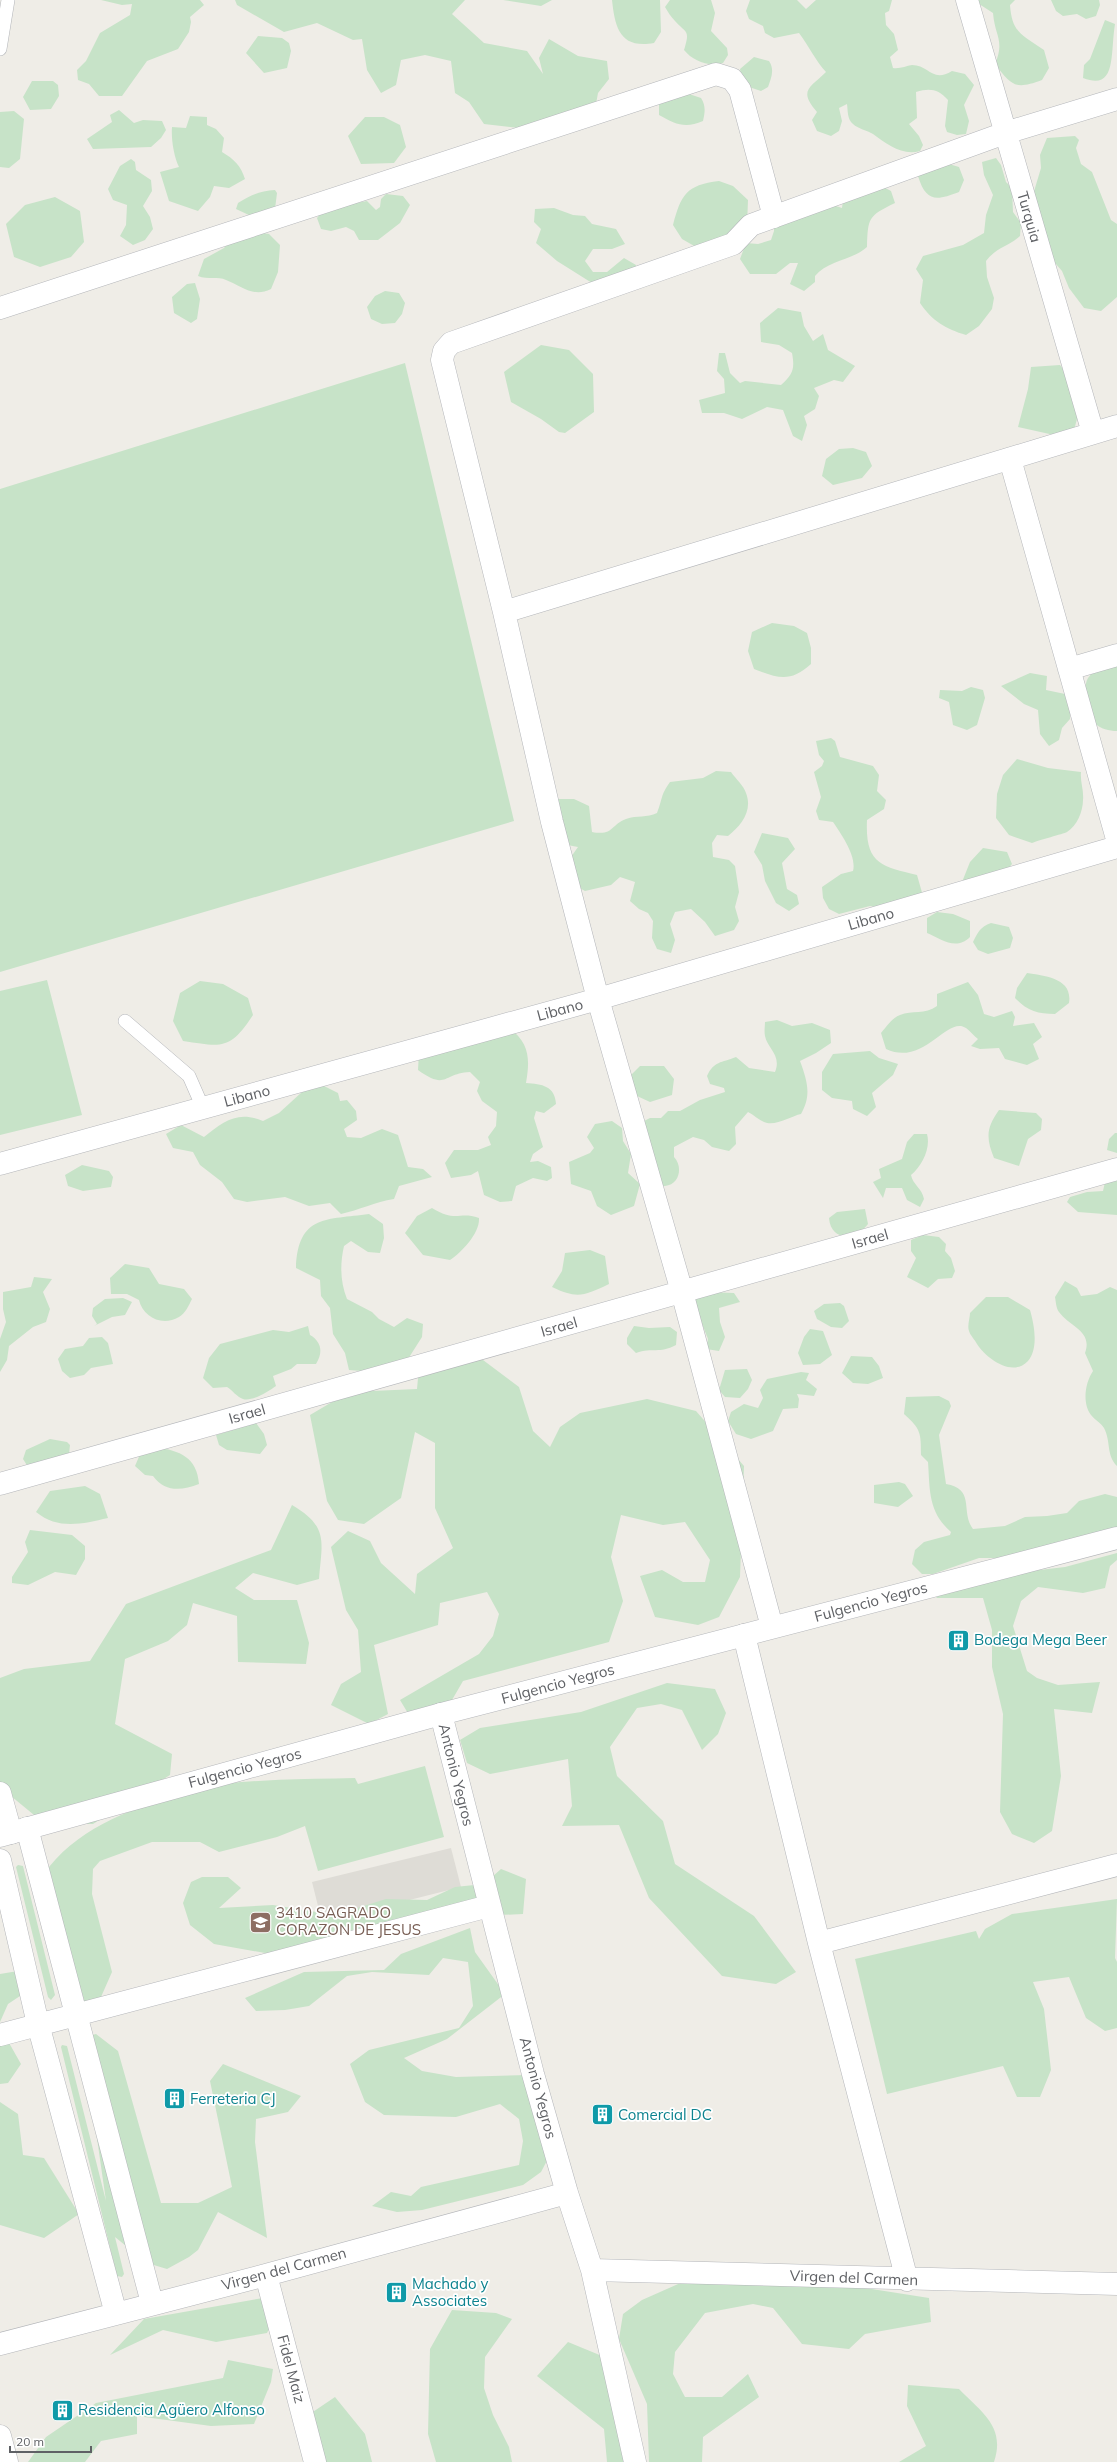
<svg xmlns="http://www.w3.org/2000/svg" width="1117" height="2462" font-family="Mulish,sans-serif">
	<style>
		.education { fill: #dedcd6 }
		.green { fill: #c7e3c8 }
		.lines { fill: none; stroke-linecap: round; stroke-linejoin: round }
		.service-casing { stroke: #b4b6ba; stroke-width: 14 }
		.minor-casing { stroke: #b4b6ba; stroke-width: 23 }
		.tertiary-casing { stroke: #b4b6ba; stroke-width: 23 }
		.service { stroke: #fff; stroke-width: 13 }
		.minor { stroke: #fff; stroke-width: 22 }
		.tertiary { stroke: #fff; stroke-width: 22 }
		.labels { text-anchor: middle; stroke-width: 3.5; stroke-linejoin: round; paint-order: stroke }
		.street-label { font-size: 15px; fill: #5f6165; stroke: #fff }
		.culture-label { font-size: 15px; fill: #0d838f; stroke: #fff; text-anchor: start }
		.education-label { font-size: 15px; fill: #785e54; stroke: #fff; text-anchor: start }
	</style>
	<rect width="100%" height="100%" fill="#efede7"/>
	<path class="education" d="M451 1848 461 1887 322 1922 312 1882Z"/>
	<path class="green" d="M101 0H200L204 5 190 17 191 22 189 32 178 49 147 61 122 96H99L89 84 78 80 77 70 86 61 100 33 130 15 132 4 122 5Z
		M235 0H465L452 14 484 43 527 51 543 74 539 58 549 39 578 56 607 61 609 79 598 93 596 104 547 131 484 124 469 102 455 93 451 61 425 55 401 60 396 85 381 93 367 70 362 39 353 40 317 23 284 32 237 5Z
		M503 0H552L541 6Z
		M612 0H660L661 32 654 43C620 49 615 28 612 0Z
		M670 0H711L715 13 711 31 727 48 728 55 723 63C708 67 693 61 684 50 690 30 687 34 675 21 671 17 668 12 665 7Z
		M750 0H797L806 9 816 0H892L889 11 885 13 886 25 894 34 898 50 890 57 893 68C900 69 906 66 912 65 929 65 932 83 952 71L965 74 974 85 964 105 969 121 966 134 957 135 947 132 945 126 948 100C938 89 930 88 916 92L917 118 909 124 919 136 923 145 920 151C902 156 887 144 873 134 867 130 858 129 853 124 847 119 848 111 847 104L839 108 842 121 839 131 831 136 817 131 812 120 817 112C798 90 810 88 826 72 815 60 809 46 799 33L774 38 765 33 763 26 749 19 746 11Z
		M973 0H1015L1010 5C1012 33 1022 35 1044 50L1049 68 1042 80C1015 90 1012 86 995 64 1005 40 995 37 993 13Z
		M1051 0H1099L1100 5 1096 16 1086 19 1077 14 1063 16 1056 11Z
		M1105 20 1115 24C1110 55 1117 91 1083 78L1084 65 1090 59Z
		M258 36 282 38 289 43 291 51 287 68 264 73 246 53Z
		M754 57 769 61C775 70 771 78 768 87L761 91 746 86 742 82 740 69Z
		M32 81H53L58 85 59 96 51 109 30 110 23 97Z
		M686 93 701 98C706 106 705 112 703 121 685 129 675 124 659 115V103Z
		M119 110 134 123 143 120 162 121 166 130 161 138 151 147 93 149 87 139 112 122 110 115Z
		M14 111 24 119 20 159 9 168 0 167V112Z
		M190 116 207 117V125L216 129 224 138 222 152C234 159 241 166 245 179L229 188 214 186 210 197 198 211 169 201 160 172 179 167C174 157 171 139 172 127L186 128Z
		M365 117H384L400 125 406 147 394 163 361 164 348 136Z
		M1075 136 1079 140 1076 148 1081 164 1092 172 1111 220 1117 224V297L1101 311 1084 308 1069 288 1062 271 1055 263 1032 198 1041 168 1040 155 1047 138Z
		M996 158 1001 165 1006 182 1012 188 1013 212 1021 223 1020 236C1006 248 998 246 986 261L987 277 994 298 992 309 979 326 966 335C946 329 932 321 920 303L923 280 916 269 923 256 963 245 984 233 986 215 993 195 984 175 982 162Z
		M131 159 135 162 136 170 151 180 152 191 143 206 150 217 153 229 145 240 133 245 120 236 126 225 127 205 113 200 108 189 120 166Z
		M942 162 959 167 964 180 959 192C936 201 926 202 918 176Z
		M719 181 733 186 748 200 747 226 739 239 696 247 682 239 673 225C681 195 686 185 719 181Z
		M872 181 891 191 895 203C868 216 868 218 867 247 851 261 828 260 815 276V282L804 291 790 284 798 263H790L776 274H750L740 259 746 243 758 244 771 240 774 231V220L827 203 842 208 843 200Z
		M275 190 277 193 275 209 251 216 236 209 238 203C250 195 260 191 275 190Z
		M386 194 403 196 410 205 400 223 378 240H359L354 231 346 227 331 231 321 229 317 218 324 209 367 201 376 210 380 207 381 199Z
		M55 197 80 211 84 242 71 257 40 267 14 257 6 224 25 205Z
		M554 208 573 215 585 216 592 224 616 229 625 244 612 249H593L585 261 593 272H607L624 258 636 265 634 281 592 283 557 261 536 243 541 229 534 222 535 209Z
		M251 231 269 234 280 245 278 272 271 289C253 298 242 286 226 280 218 276 208 280 198 276L204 259 224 248 233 237Z
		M195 283 200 299 197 319 191 323 174 313 172 297 187 284Z
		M385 291 399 293 405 303 402 314 395 323 382 324 371 319 367 307 375 296Z
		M778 308 801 312 804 326 813 341 823 334 828 350 855 366 843 382 834 380 814 388 819 396 815 409 804 416 807 425 802 441 793 436 783 410 767 407 742 419 724 413H702L699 400 725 393 724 379 717 371 719 353H725L730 373 740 383 745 381 781 385C793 374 795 369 792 353L779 345 761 342 760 323Z
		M541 345 569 350 593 374 594 412 565 433 559 432 541 419 511 402 504 372Z
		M405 363 514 821 0 972V489Z
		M1060 365 1072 381 1080 408 1074 430 1054 435 1018 427 1028 389 1031 367Z
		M853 448 866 452 872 466 862 478 833 485 822 476 826 459 839 449Z
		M772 623 794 626 807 633 811 648V664C790 683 778 678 754 669L748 651 752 632Z
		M1117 661V731C1109 731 1101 729 1094 723 1087 715 1082 687 1088 678 1095 668 1106 665 1117 661Z
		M1030 673 1047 676 1046 690 1065 694 1070 707V719L1062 728 1059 740 1049 746 1040 734 1038 710 1024 704 1001 686Z
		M971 687 983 690 985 698 977 725 967 730 953 725 949 702 939 698 940 690 962 691Z
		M831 738 835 741 840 757 873 766 879 775 877 791 886 800 884 809 867 820C865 864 881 866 917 875L923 896 880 908 870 906 839 914 829 909 823 898 822 887 841 874 853 871C857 856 841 834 833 822L819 820 816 811 821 797 814 772 822 766 824 761 819 755 816 741Z
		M1017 759 1048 768 1081 772C1080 782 1084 790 1083 800 1083 811 1077 826 1067 832 1063 834 1039 840 1032 843L1009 835 996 818 997 794 1003 775Z
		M716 771 731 772C736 779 744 786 746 793 753 811 741 826 728 836L717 835 712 843 713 857 729 860 735 866 739 892 735 907 739 921 734 930 715 936 705 922 691 909 675 912 670 924 675 940 671 953 657 949 652 938 653 921 648 913 639 909 630 901 635 882 620 877 611 885 585 891 569 882 566 864 578 847 562 844 551 799H574L589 806 592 832C614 836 610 825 626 819 637 815 647 818 657 813 663 798 660 796 670 782L703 778Z
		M762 833 788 838 795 849 782 863 787 889 797 895 799 904 789 911 776 903 765 881 762 865 754 852Z
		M983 848 1007 852 1012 864 1003 875 962 882 970 862Z
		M937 912 953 914 970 921V937C956 951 941 939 927 933V918Z
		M991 923 1009 927 1013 938 1010 948 988 954 978 950 973 942C978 932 980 927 991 923Z
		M1027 973C1045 976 1073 978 1069 1003L1055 1014C1038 1014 1027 1011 1015 998L1017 988Z
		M47 980 82 1115 0 1135V991Z
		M200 981 223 984 248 998 253 1015C230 1050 223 1047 183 1041L173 1021 180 993Z
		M968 982 978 995 984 1014 994 1017 1012 1011 1015 1017 1013 1026 1034 1023 1042 1037 1033 1044 1039 1059 1027 1065 1005 1059 999 1048 980 1049 971 1046 978 1039C974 1036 970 1031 966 1028 947 1015 924 1067 886 1049L881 1033C887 1026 892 1018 900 1015 912 1010 925 1015 937 1006V994Z
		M777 1020 792 1026 812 1023 830 1030 831 1043 816 1053 800 1061C807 1080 812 1095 801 1114 791 1116 775 1127 764 1122 759 1120 754 1115 748 1112L735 1127 736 1144 729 1151 712 1147 704 1140 693 1137 674 1147V1157C683 1166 680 1185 665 1186 661 1186 656 1184 652 1183L644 1121 650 1118H661L668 1111H680L700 1100 725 1092 724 1088 710 1084 707 1076C714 1061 721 1063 736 1057L749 1068 775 1072C782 1055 767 1048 765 1036 764 1031 765 1026 765 1022Z
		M509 1028C530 1043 530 1060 526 1083 542 1084 555 1086 556 1104L544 1113 536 1111 534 1118 543 1147 533 1154 530 1162 538 1161 551 1167 552 1178 547 1181 533 1178 516 1186 512 1201 500 1202 484 1195 478 1171 471 1175 451 1178 445 1163 454 1150H478L491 1145 488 1137 496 1126 497 1112 482 1101 477 1091 480 1082 470 1072C443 1073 447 1091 418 1070L419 1052Z
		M870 1051 879 1058 898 1064 893 1075 872 1093 876 1107 867 1116 853 1109 852 1101 832 1098 822 1090V1072L833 1054Z
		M640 1066H664L674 1079 672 1095 650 1102 637 1096 631 1075Z
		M314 1081 338 1093 340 1101 347 1100 356 1111 357 1120 344 1129 347 1137 361 1138 382 1129 398 1135 408 1167 423 1169 432 1177 399 1186 394 1199C375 1202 359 1210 341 1214L330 1203 309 1206 285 1197 247 1202 234 1199 222 1182 200 1165 193 1152 173 1148 166 1134 181 1125 204 1137C223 1122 237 1110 263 1121L279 1113Z
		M999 1110 1036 1113 1042 1119 1041 1130 1028 1139 1019 1166 994 1158C986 1138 986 1128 999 1110Z
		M612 1121 622 1128 623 1141 631 1154 628 1173 640 1184 634 1206 611 1215 597 1206 591 1191 571 1184 569 1162 590 1153 594 1148 587 1137 595 1124Z
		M1115 1133H1117V1153L1107 1150 1109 1139Z
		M914 1134H927C931 1148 922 1166 911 1175 913 1185 922 1188 924 1199L920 1207 907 1200 902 1188H886L883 1198 873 1182 881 1178 879 1169 902 1159 907 1142Z
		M82 1165 109 1171 113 1177 111 1187 83 1191 68 1186 65 1175Z
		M1117 1181V1215L1078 1212 1067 1202 1070 1197 1087 1192 1103 1191 1105 1182Z
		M432 1208C456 1223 459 1211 479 1218 480 1233 462 1252 450 1260L423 1255 405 1233 417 1216Z
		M865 1209 868 1224C856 1240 831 1242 829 1218L837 1212Z
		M369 1214 383 1224 384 1238 380 1253 368 1252 351 1241 344 1246C340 1264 340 1281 347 1299L372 1312 379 1319 394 1327 407 1318 423 1324 422 1337 408 1359 362 1371 349 1370 345 1353 333 1334 330 1308 321 1296 320 1280 296 1268C298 1214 327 1220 369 1214Z
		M923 1235 939 1237 946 1244 945 1251 951 1258 955 1271 952 1278 938 1279 928 1288 907 1277 916 1258 911 1251V1240Z
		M590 1250 605 1256 609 1284C584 1296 577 1299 552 1287L562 1271 565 1253Z
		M125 1264 149 1268 159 1284 184 1289 192 1299C189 1305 185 1314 179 1317 162 1327 143 1317 139 1300L127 1294H111L110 1278Z
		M34 1277 52 1279 43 1292 50 1309 46 1322 33 1327 9 1346 7 1360 0 1372V1339L6 1322 3 1309V1292L31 1287Z
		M1065 1281 1077 1288 1081 1296 1097 1294 1110 1287 1117 1290V1466C1106 1455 1111 1441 1104 1428 1101 1423 1095 1420 1091 1415 1082 1403 1085 1383 1093 1371L1085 1353C1093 1331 1070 1327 1059 1312 1056 1308 1056 1302 1055 1297Z
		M708 1292 734 1293 740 1302 719 1308 720 1322 725 1337 719 1351 706 1349 708 1339 693 1301Z
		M986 1297H1008L1030 1310C1034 1324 1039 1348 1028 1361 1012 1378 986 1358 977 1344 975 1340 970 1335 969 1331 967 1326 970 1318 970 1313Z
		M123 1298 132 1302 125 1315 112 1317 94 1326 97 1324 92 1316 93 1308 105 1299Z
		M840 1303 844 1306 849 1321 842 1328 831 1327 817 1319 814 1311 824 1304Z
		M308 1326 310 1335C322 1342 323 1353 316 1364H297L291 1369 273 1376 276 1386C269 1391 252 1402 243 1399 237 1397 232 1390 227 1387L213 1388 203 1378 209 1358 220 1344 273 1330 289 1332Z
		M634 1326 649 1328 670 1327 677 1332 676 1345C659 1354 653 1347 636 1353L627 1344V1338Z
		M810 1329 823 1331 832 1355 820 1364 803 1365 798 1353 804 1337Z
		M102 1337 108 1343 113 1364 91 1368 84 1375 70 1378 62 1371 58 1359 65 1349 83 1346 89 1338Z
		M438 1356 483 1360 519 1387 533 1431 550 1447 560 1427 580 1413 647 1399 696 1411 744 1466 740 1577 719 1617 698 1625 655 1617 640 1576 662 1570 683 1582H705L710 1560 685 1522 663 1525 621 1515 611 1557 623 1601 609 1642 463 1681 452 1700 412 1720 400 1700 479 1654 493 1636 499 1614 487 1592 440 1603 438 1625 374 1645 388 1714 369 1724 331 1705 341 1684 361 1672 358 1630 346 1610 331 1547 348 1531 370 1541 381 1563 415 1594 417 1574 453 1548 435 1508V1443L415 1432 401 1498 364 1524 338 1520 327 1501 310 1415 349 1392 417 1389 419 1367Z
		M851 1356 872 1357 879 1366 883 1378 868 1384 853 1383 842 1373Z
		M747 1369 752 1380 748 1389 740 1398 725 1397 719 1390 725 1370Z
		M801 1372 809 1373 806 1380 817 1389 814 1396 797 1394 799 1399 798 1408 783 1409 773 1431 751 1439 736 1434 728 1421 731 1412 744 1404 758 1408 763 1398 760 1390 767 1379Z
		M939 1396 949 1401 951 1406 939 1435 946 1484C976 1489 960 1512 973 1529L1005 1526 1025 1517 1047 1516 1067 1513 1079 1501 1105 1494 1117 1497V1529L1060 1541 1014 1558H979L933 1574H922L912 1564 915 1550 924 1542 950 1535 951 1532C928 1512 930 1490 928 1462L921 1455C921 1433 921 1429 904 1414L906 1397Z
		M256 1423 264 1434 267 1445 260 1454 227 1450 219 1445 216 1435Z
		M50 1439 67 1442 70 1445 69 1454 30 1470 23 1459 26 1450Z
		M156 1447C180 1451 197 1457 199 1484 181 1491 165 1492 153 1476L145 1475 135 1466 141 1452Z
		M899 1482 905 1484 913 1496 898 1507 874 1503V1485Z
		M85 1486 100 1494 108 1518C82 1524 58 1530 36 1512L50 1491Z
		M292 1505C329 1527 322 1541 319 1579L297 1585 253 1573 235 1588 254 1600H297L309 1643 306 1664 238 1662 237 1616 193 1603 187 1625 168 1641 125 1659 115 1724 172 1754 170 1775 93 1824H45L0 1787V1678L24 1669 90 1661 126 1604 271 1550Z
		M30 1530 72 1535 85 1546V1559L76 1575 55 1572 28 1585 12 1583V1577L28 1552 25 1542Z
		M1117 1553V1560L1110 1566 1105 1588 1083 1593 1038 1587 1021 1601 1013 1626 1027 1671 1037 1678 1058 1685 1100 1682 1092 1713 1054 1709 1061 1776 1052 1831 1034 1843 1012 1834 1000 1812 1003 1714 992 1667V1630L983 1598H936L953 1580 1065 1567Z
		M667 1683 715 1689 726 1713 718 1734 702 1750 682 1710 661 1704 637 1708 610 1747 617 1776 663 1821 675 1864 754 1916 796 1972 776 1984 722 1976 649 1898 619 1825 562 1826 572 1806 568 1759 490 1774 467 1763 460 1740 480 1728 581 1712Z
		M425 1766 444 1837 318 1871 305 1826 277 1837 219 1852 200 1842H152L100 1861 93 1869 92 1894 112 1972 97 2006 86 2007 55 1904 49 1867C83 1825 136 1807 186 1793 197 1790 210 1785 221 1784 266 1779 311 1779 355 1778L358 1784Z
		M18 1865 23 1866 55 1995 51 2000 48 1997 16 1867Z
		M501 1869 526 1879 523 1914 499 1915 282 1956 214 1944 190 1925 183 1903 191 1882 202 1877H228L241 1888 219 1908 273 1905 335 1915 386 1899 427 1900 455 1887 484 1884Z
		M1117 1899 1115 1958 1117 1962V2028L1105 2031 1086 2018 1069 1977 1033 1982 1044 2009 1051 2070 1040 2097H1017L1003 2066 887 2094 855 1959 976 1931 979 1939 985 1929 1012 1914Z
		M470 1928 475 1952 505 1994 447 2039 404 2058 422 2071 456 2077 528 2075 552 2151 541 2172 523 2185 422 2210 397 2212 372 2206 391 2192 411 2196 421 2187 519 2165 523 2141 519 2119 500 2104 456 2117 384 2115 365 2102 350 2064 369 2050 459 2028 473 2006 468 1962 443 1958 429 1975 372 1972 347 1976 309 2006 285 2010 256 2011 245 1998 304 1972 384 1970 401 1954Z
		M18 1971 26 1992 8 2004 0 2022V1974Z
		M0 2027 21 2064 8 2083 0 2084Z
		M96 2034 118 2051 161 2203H198L232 2187 210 2081 223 2064 301 2096 288 2112 256 2119 255 2142 267 2238 218 2212 198 2250 189 2257 167 2269 147 2263 115 2237 124 2274 122 2277 117 2276 61 2047 62 2045 67 2046 106 2201 84 2048 85 2037Z
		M0 2102 18 2114 23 2155 44 2158 79 2214 44 2238 0 2225Z
		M703 2273 783 2275 929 2298 931 2322 865 2334 849 2349 802 2344 773 2308 753 2304 705 2313 675 2352 673 2374 685 2397H722L748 2374 759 2397 703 2437 702 2462H649L647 2404 619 2339 623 2314 642 2300Z
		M263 2298 269 2329 267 2333 216 2342 163 2330 110 2355 144 2319Z
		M452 2310 496 2313 512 2319 485 2357 484 2388 493 2415 509 2447 512 2462H436L428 2434 430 2349Z
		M568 2342 602 2356 632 2462H607L604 2429 537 2376Z
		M228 2360 273 2369 271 2382 254 2424 211 2426 137 2416V2434L101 2441 85 2462H28L46 2437 96 2403 223 2378Z
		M908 2385 959 2389C981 2412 1006 2426 994 2462H899L926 2446 907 2406Z
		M335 2397 365 2434 372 2462H316L298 2422Z"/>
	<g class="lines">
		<defs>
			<path id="service" d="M0 49 8 0
				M125 1021 189 1076 203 1108"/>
			<path id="minor" d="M967 0 1093 433
				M0 308 716 74 732 79 740 90 774 217
				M1010 459 1117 839
				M504 612 1117 426
				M1069 669 1117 655
				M0 1164 598 999 1117 847
				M0 1484 1117 1169
				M772 1627 682 1292 598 999 552 822 504 612 442 360 444 351 451 343 733 244 751 225 1005 133 1117 99
				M744 1635 819 1943 907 2280
				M441 1714 533 2074 567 2193 592 2270 635 2462
				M0 1793 11 1833
				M27 1828 152 2303
				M0 1860 38 2024 116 2314
				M819 1943 1117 1865
				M0 2035 489 1906
				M592 2270 1117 2284
				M266 2275 315 2462
				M0 2344 266 2275 567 2193
				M0 2436 7 2462"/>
			<path id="tertiary" d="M0 1836 441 1714 1117 1538"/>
		</defs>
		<use href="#service" class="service-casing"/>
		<use href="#minor" class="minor-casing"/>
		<use href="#tertiary" class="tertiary-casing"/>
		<use href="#service" class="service"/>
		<use href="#minor" class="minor"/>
		<use href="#tertiary" class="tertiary"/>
	</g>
	<defs>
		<symbol id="building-square" viewBox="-11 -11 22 22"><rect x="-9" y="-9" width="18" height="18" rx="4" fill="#0f9aa8" stroke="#fff"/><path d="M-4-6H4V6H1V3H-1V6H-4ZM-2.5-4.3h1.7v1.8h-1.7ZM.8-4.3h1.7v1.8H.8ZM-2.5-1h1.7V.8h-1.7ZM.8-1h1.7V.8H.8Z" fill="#fff"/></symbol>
		<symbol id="school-square" viewBox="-11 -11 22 22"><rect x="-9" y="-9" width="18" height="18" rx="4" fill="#8d6e63" stroke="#fff"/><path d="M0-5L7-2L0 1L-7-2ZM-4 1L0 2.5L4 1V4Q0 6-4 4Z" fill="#fff"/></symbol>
	</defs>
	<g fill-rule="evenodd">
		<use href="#building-square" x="946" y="1628" width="25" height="25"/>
		<use href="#school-square" x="248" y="1910" width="25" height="25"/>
		<use href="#building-square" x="162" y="2086" width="25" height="25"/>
		<use href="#building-square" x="590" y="2102" width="25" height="25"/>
		<use href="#building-square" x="384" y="2280" width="25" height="25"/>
		<use href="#building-square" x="50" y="2398" width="25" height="25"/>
	</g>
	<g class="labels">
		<g class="street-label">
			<text transform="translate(1029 217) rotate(74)" y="5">Turquia</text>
			<text transform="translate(871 919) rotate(-16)" y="5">Libano</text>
			<text transform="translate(560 1010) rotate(-15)" y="5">Libano</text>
			<text transform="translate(247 1096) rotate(-15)" y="5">Libano</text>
			<text transform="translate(870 1239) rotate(-16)" y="5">Israel</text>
			<text transform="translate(559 1327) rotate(-16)" y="5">Israel</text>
			<text transform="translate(247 1414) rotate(-16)" y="5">Israel</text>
			<text transform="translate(871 1602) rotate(-15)" y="5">Fulgencio Yegros</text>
			<text transform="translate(558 1684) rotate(-15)" y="5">Fulgencio Yegros</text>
			<text transform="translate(245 1768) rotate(-15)" y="5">Fulgencio Yegros</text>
			<text transform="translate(456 1775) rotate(76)" y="5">Antonio Yegros</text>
			<text transform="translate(538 2088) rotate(75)" y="5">Antonio Yegros</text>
			<text transform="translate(284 2269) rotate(-15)" y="5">Virgen del Carmen</text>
			<text transform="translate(854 2278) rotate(2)" y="5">Virgen del Carmen</text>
			<text transform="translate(291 2369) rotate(75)" y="5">Fidel Maiz</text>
		</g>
		<g class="culture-label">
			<text x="974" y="1645">Bodega Mega Beer</text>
			<text x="190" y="2104">Ferreteria CJ</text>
			<text x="618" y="2120">Comercial DC</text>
			<text x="412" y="2289">Machado y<tspan x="412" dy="17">Associates</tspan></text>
			<text x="78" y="2415">Residencia Agüero Alfonso</text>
		</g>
		<g class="education-label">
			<text x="276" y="1918">3410 SAGRADO<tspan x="276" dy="17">CORAZON DE JESUS</tspan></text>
		</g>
	</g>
	<path d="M10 2446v6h81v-6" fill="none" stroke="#5f6165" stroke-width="2"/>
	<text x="16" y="2446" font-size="12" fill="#5f6165" stroke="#ffffff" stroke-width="3" paint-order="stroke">20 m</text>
</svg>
